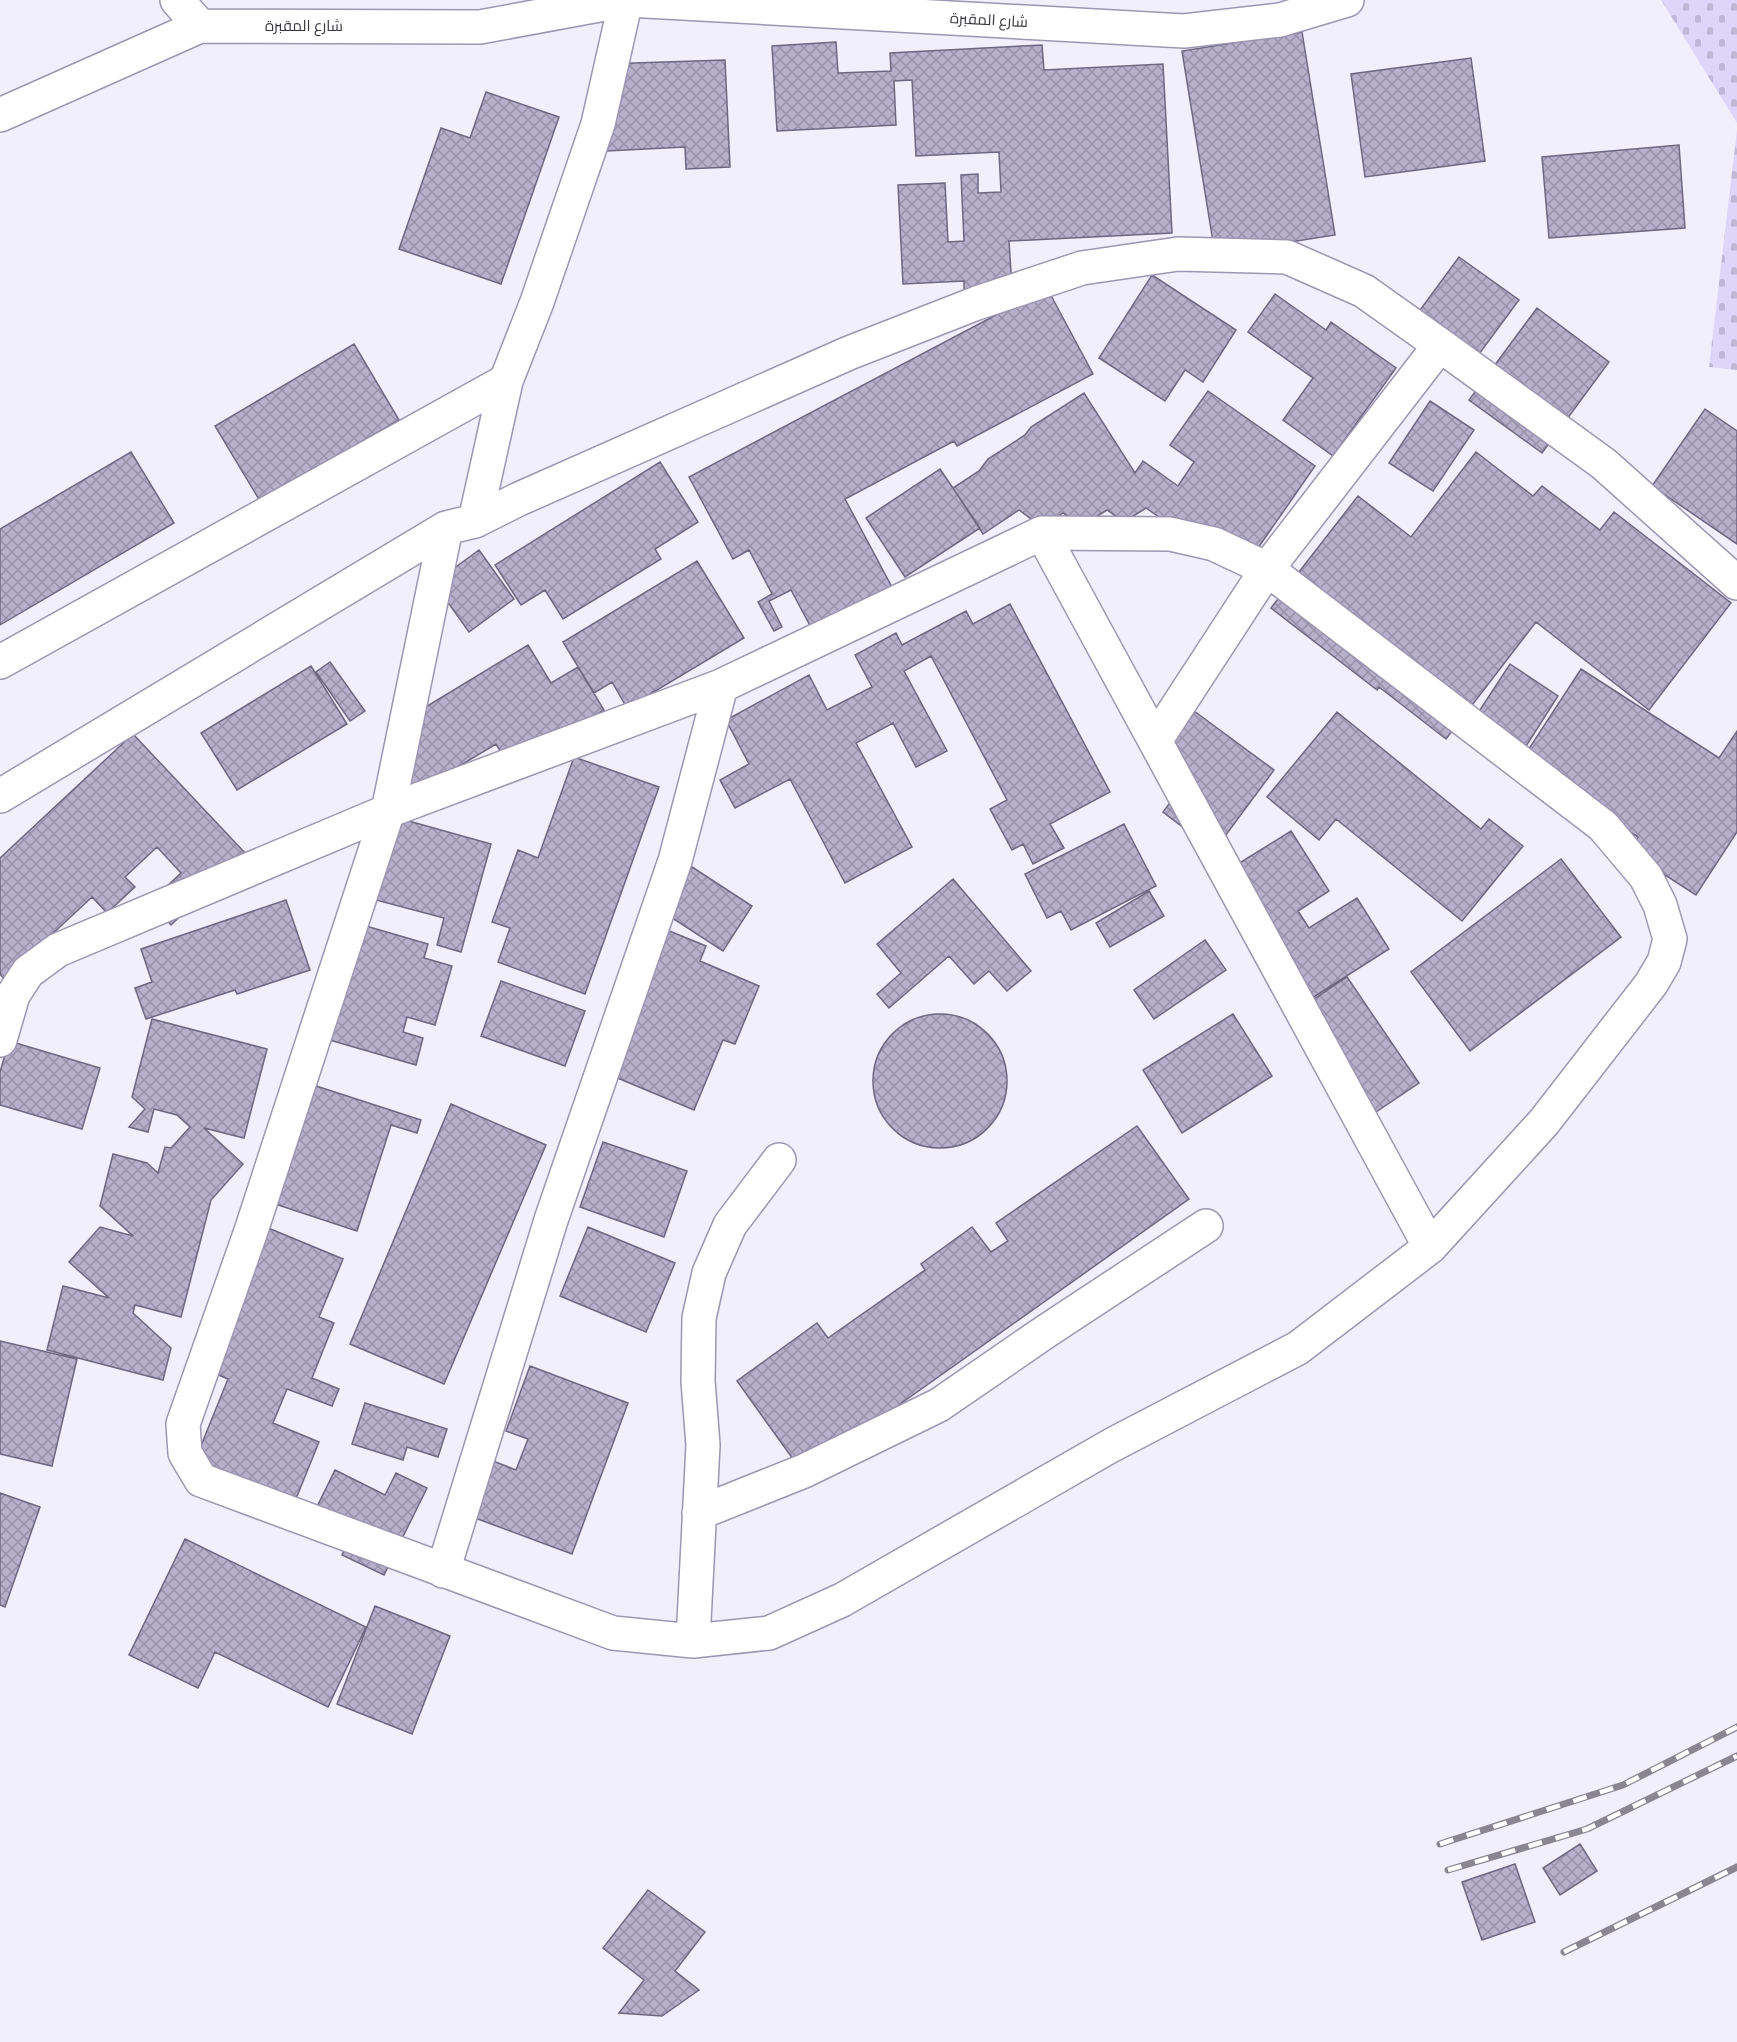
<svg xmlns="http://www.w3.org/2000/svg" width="1737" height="2042" font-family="'Roboto Condensed',Cairo,sans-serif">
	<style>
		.cemetery { fill: url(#cemetery-stones) }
		.building { fill: url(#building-cross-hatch); stroke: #6e6782; stroke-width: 1.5 }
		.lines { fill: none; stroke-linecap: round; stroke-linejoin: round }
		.street-casing { stroke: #9d96b2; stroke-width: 36 }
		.street { stroke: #fff; stroke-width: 33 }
		.rail-casing { stroke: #898692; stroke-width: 7 }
		.rail { stroke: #fff; stroke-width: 4.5; stroke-dasharray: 14; stroke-linecap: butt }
		.labels { text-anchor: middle; stroke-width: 6; stroke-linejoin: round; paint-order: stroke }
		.street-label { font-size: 15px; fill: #383540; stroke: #fff }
	</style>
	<defs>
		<pattern id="cemetery-stones" width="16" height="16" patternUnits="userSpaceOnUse" patternTransform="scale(1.5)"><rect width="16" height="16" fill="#ded5fa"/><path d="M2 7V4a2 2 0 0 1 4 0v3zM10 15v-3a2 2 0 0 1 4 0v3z" fill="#bfb7d7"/></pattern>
		<pattern id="building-cross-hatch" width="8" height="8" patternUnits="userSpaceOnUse" patternTransform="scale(1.5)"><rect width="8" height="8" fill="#b7b0cd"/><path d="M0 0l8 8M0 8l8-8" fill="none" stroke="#9690a8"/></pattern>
	</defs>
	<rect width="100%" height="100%" fill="#f2effc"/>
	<path class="cemetery" d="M1661 0H1737V123Z
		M1737 130V370L1709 367Z"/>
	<path class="building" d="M1302 32 1335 235 1215 254 1182 51Z
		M836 42 838 73 891 71 890 53 1042 45 1044 70 1163 64 1172 233 1009 241 1012 288 964 290V281L903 284 898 185 945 183 948 242 964 241 961 175 978 174V193L1001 192 999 152 916 156 912 80 894 81 896 125 777 131 772 46Z
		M1471 58 1485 161 1365 177 1351 74Z
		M725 60 730 167 686 169 685 147 607 151 603 64Z
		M486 92 559 117 501 284 399 249 441 128 470 138Z
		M1679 145 1685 228 1549 238 1542 157Z
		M1459 257 1519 300 1468 369 1409 325Z
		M1152 275 1236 330 1203 382 1185 370 1165 401 1099 358Z
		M1047 288 1093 374 957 446 954 441 845 499 894 591 814 633 791 590 769 601 782 627 774 631 758 602 772 594 749 550 733 559 689 477Z
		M1275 294 1326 330 1331 322 1396 368 1333 456 1283 420 1313 378 1248 332Z
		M1537 308 1609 362 1542 453 1469 400Z
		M354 344 399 420 260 501 215 426Z
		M1208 391 1315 466 1240 574 1146 508 1124 522 1107 510 1081 526 1063 513 1042 527 1019 510 983 534 953 488 979 471 988 459 1025 435 1031 427 1084 393 1135 473 1143 461 1178 486 1194 462 1170 445Z
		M1430 401 1474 430 1433 491 1389 463Z
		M1705 409 1737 431V544L1652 486Z
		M131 452 174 523 0 625V529Z
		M1476 452 1533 496 1542 486 1600 530 1614 512 1731 603 1649 710 1536 622 1446 739 1379 687 1377 690 1271 608 1358 496 1411 537Z
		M660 462 698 522 655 549 661 559 563 619 545 590 521 605 495 565Z
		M940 469 980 528 905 577 866 518Z
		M479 550 514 599 469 632 434 583Z
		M697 561 744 638 627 708 612 682 594 693 563 642Z
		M1010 604 1110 792 1050 824 1064 848 1033 864 1023 844 1012 850 990 809 1007 800 931 656 904 671 947 751 916 767 893 723 856 743 912 847 845 883 790 779 735 808 720 780 749 764 726 720 809 675 827 710 872 687 855 655 896 633 902 645 966 611 973 624Z
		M528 645 551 683 578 667 604 710 510 767 496 744 408 797 401 722Z
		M330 662 365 711 350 721 316 672Z
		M1510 664 1558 696 1523 751 1474 719Z
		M311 666 347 724 237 790 201 733Z
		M1581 669 1719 758 1737 731V832L1696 895 1629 852 1638 837 1579 799 1519 764Z
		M1190 708 1274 770 1214 851 1163 812 1181 788 1148 764Z
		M1337 712 1481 829 1489 819 1523 846 1462 921 1336 819 1319 840 1267 797Z
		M133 734 246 854 171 925 150 902 181 873 157 847 125 877 135 887 107 913 92 897 4 979 0 974V858Z
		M574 757 659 787 585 994 498 962 510 928 492 922 518 850 538 858Z
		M398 818 491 844 461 952 437 945 444 918 376 900Z
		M1124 824 1156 886 1071 930 1061 911 1047 918 1025 874Z
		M1291 831 1329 891 1298 911 1309 928 1357 898 1389 949 1309 1000 1220 875Z
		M1561 859 1621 937 1470 1051 1411 972Z
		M692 867 752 906 723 951 663 912Z
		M953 879 1031 971 1007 991 989 971 974 984 949 956 889 1008 877 994 901 973 877 944Z
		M1149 891 1164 916 1110 947 1096 923Z
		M286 900 310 970 237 994 235 990 146 1019 135 988 152 982 141 949Z
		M359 924 428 944 424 958 452 966 435 1025 407 1017 403 1032 423 1038 416 1065 326 1039Z
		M667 930 706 946 700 961 759 986 735 1044 723 1040 694 1110 608 1074Z
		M1205 940 1226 970 1154 1019 1134 990Z
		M1347 977 1419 1083 1358 1124 1287 1017Z
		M501 981 585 1011 565 1066 481 1036Z
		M873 1081a67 67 0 1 1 134 0a67 67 0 1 1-134 0Z
		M1233 1014 1272 1076 1182 1133 1143 1070Z
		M152 1019 267 1049 244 1138 204 1128 243 1164 211 1200 181 1317 135 1305 133 1313 171 1348 163 1380 47 1350 63 1286 109 1298 69 1262 100 1227 133 1236 100 1206 113 1154 147 1163 158 1173 165 1147 171 1148 190 1127 177 1115 154 1109 148 1132 129 1127 145 1109 132 1097Z
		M9 1041 100 1068 82 1129 0 1105V1072Z
		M307 1083 421 1120 417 1133 391 1125 357 1231 269 1202Z
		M451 1104 546 1145 444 1384 350 1344Z
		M1137 1126 1189 1199 803 1473 737 1381 817 1323 828 1338 925 1270 921 1264 972 1227 991 1252 1008 1241 996 1223Z
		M603 1142 687 1171 664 1237 580 1207Z
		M261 1225 343 1259 319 1317 334 1323 312 1378 339 1389 332 1406 287 1389 273 1423 319 1442 285 1526 185 1485 228 1379 202 1368Z
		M588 1227 675 1263 646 1332 560 1296Z
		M0 1341 77 1359 52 1466 0 1454Z
		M530 1366 628 1403 572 1554 467 1515 488 1459 516 1470 528 1439 506 1431Z
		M365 1403 447 1429 438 1457 407 1447 403 1460 352 1444Z
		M335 1470 385 1495 396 1473 427 1488 384 1575 342 1555 347 1545 308 1525Z
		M0 1493 40 1507 5 1607 0 1605Z
		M185 1539 366 1627 328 1707 215 1652 198 1688 129 1655Z
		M375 1606 450 1636 412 1734 337 1704Z
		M1580 1844 1597 1871 1560 1895 1543 1868Z
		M1515 1864 1535 1922 1482 1940 1462 1882Z
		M648 1890 705 1932 675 1971 699 1990 662 2016 619 2013 644 1980 603 1948Z"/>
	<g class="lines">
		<defs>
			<path id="street" d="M177 0 200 26
				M628 0 1184 31 1280 20 1347 0
				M0 115 200 26 480 27 626 0
				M475 521 519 499 849 353 977 303 1082 268 1178 254 1287 257 1364 291 1440 345 1604 464 1737 583
				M1042 533 1430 1247
				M0 662 506 381
				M1155 741 1267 569 1440 345
				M0 796 446 528
				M0 1040 13 995 28 972 58 950 388 811 721 686 1042 533 1170 534 1214 544 1267 569 1603 826 1646 877 1660 905 1670 939 1664 962 1651 984 1544 1122 1430 1247 1298 1348 1112 1445 842 1600 769 1633 693 1641 613 1633 201 1480 185 1453 183 1424 251 1231 388 811 446 528 475 521 506 381 537 302 598 124 626 0
				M699 1513 804 1471 939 1405 1045 1332 1206 1226
				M443 1571 551 1220 675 861 721 686
				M693 1641 703 1445 698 1381 699 1318 709 1273 730 1225 779 1160"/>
		</defs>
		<use href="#street" class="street-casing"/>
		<use href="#street" class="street"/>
		<defs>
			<path id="rail" d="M1440 1844 1623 1785 1737 1727
				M1448 1870 1587 1829 1737 1756
				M1564 1952 1737 1867"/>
		</defs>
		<use href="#rail" class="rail-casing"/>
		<use href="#rail" class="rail"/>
	</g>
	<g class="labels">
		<g class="street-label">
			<text transform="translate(989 20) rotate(3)" y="5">شارع المقبرة</text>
			<text x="304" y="31">شارع المقبرة</text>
		</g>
	</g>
</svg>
